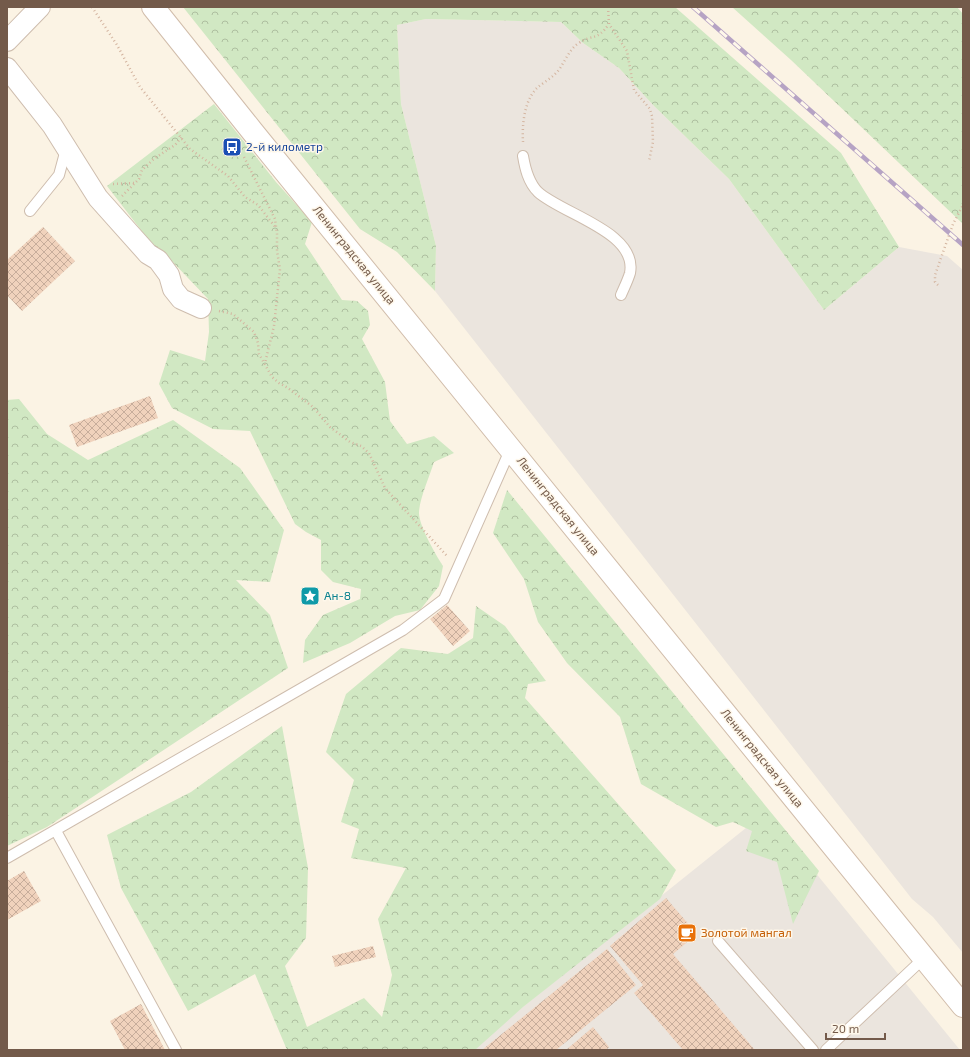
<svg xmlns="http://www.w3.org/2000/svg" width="970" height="1057" font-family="'Exo 2',sans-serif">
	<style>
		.industrial { fill: #ebe5de }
		.forest { fill: url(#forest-crowns) }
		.building { fill: url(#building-cross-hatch) }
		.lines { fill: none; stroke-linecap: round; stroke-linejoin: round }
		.lane-casing { stroke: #cebdae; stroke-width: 12 }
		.street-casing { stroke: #cebdae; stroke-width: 22 }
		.secondary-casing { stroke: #d1bdab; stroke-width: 24 }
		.path { stroke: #d4b5a0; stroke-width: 2.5; stroke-dasharray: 1 3; stroke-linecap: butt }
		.lane { stroke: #fff; stroke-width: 10 }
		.street { stroke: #fff; stroke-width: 20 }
		.secondary { stroke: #fff; stroke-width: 22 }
		.rail-casing { stroke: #b6a3c4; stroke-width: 4.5 }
		.rail { stroke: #fef7ea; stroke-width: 3; stroke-dasharray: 9; stroke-linecap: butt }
		.labels { text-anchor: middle; stroke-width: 3; stroke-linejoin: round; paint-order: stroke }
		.transit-label { font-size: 12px; fill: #164399; stroke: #fef7ea; text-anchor: start }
		.street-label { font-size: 12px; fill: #735a4a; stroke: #fef7ea }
		.culture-label { font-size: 12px; fill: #0d838f; stroke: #fef7ea; text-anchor: start }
		.food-label { font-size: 12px; fill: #c56008; stroke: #fef7ea; text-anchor: start }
	</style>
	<defs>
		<pattern id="forest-crowns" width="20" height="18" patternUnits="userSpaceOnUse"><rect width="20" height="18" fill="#d1e8c3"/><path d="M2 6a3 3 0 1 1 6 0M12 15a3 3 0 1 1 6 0" fill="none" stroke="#aebfa0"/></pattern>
		<pattern id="building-cross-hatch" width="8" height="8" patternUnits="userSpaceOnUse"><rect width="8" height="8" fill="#f0d2bc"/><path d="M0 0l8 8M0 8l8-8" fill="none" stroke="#c7ad9b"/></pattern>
	</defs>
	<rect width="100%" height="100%" fill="#fbf3e4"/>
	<path class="industrial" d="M426 19 561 22 583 43 619 68 654 106 729 179 824 310 899 247 947 256 963 270V953L933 917 912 899 435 291 436 246 401 104 397 25Z
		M766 812 960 1050H469Z"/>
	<path class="forest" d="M183 7H675L841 153 899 247 824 310 729 179 654 106 619 68 583 43 561 22 426 19 397 25 401 104 436 246 435 291 397 252 360 229Z
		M732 7H957L963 14V224L791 60Z
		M214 104 276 182 312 222 305 244 342 300 357 301 368 311 370 325 362 339 385 382 390 421 407 444 434 436 454 453 434 462C430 475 419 500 419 513 419 526 436 555 443 566L439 586 420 610 395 616 350 643 303 663 305 640 323 615 360 599 361 589 333 582 321 570V540L306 532 295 524 250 431 213 429 172 408 159 384 170 350 205 361 209 332 208 299 168 257 151 243 107 186Z
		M19 399 47 434 88 460 173 420 240 468 284 530 270 582 236 580 270 615 288 668 47 827 7 846V400Z
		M507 490 819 871 793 924 777 862 746 851 752 831 733 822 716 827 641 784 620 717 567 663 538 622 524 579 493 533Z
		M476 606 505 626 546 681 528 684 525 698 676 870 660 899 523 1007 475 1050H287L255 974 188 1011 121 888 107 835 191 792 282 726 308 868 306 938 285 966 307 1027 364 998 382 1017 392 975 378 919 406 868 351 858 359 829 341 822 354 780 326 752 346 694 401 648 448 654 473 638Z"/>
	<path class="building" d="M43 227 75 261 22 311 7 295V260Z
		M150 396 158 418 77 447 69 425Z
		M447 605 470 631 453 646 430 619Z
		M24 871 41 901 7 920V881Z
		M666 898 697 934 673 954 755 1050H683L634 993 643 985 610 946Z
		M373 946 376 957 335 967 332 956Z
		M607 949 636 985 556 1050H482Z
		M141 1004 165 1050H125L110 1021Z
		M593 1027 609 1047 606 1050H566Z"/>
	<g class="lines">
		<defs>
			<path id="lane" d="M523 156C525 168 528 182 538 192 562 214 638 232 630 273 628 280 624 288 621 295
				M30 211 59 175 66 149
				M56 831 176 1050
				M7 858 403 630 444 599 511 448
				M718 941 813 1050
				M826 1050 924 958"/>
			<path id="street" d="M7 41 40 7
				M7 68 52 125 98 198 148 254 158 260 169 275 173 289 181 299 201 308"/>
			<path id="secondary" d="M153 7 252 131 963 1006"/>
		</defs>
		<use href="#lane" class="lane-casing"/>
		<use href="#street" class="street-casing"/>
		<use href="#secondary" class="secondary-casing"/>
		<path class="path" d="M92 7 117 45 140 87 190 149 228 176 245 197 258 205 276 228
			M608 7 609 24 627 51 634 90 650 109 652 116 653 142 649 161
			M523 142C522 125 524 102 536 89 542 83 551 79 557 72 565 63 568 50 579 43 594 33 596 42 609 24
			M244 157 275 219 277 234V251L280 269 274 326 265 363
			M113 184 134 183
			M122 196 139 179 142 170 155 158 175 145 182 137
			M938 285 935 282V275L953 224 963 205
			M219 311 233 314 254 332 258 343 259 354 272 377 279 383 288 388 313 407 330 427 350 442 361 446 369 453 385 488 447 556"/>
		<use href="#lane" class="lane"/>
		<use href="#street" class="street"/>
		<use href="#secondary" class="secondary"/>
		<defs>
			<path id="rail" d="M693 7 963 245"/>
		</defs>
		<use href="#rail" class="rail-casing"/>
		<use href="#rail" class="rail"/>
	</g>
	<defs>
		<symbol id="bus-square" viewBox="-11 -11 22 22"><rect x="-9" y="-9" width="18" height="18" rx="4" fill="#1a4fb4" stroke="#fef7ea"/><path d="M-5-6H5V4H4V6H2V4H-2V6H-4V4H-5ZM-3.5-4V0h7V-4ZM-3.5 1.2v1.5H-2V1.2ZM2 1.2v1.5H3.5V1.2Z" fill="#fff"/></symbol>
		<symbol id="sight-square" viewBox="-11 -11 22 22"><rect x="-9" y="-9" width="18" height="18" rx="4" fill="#0f9aa8" stroke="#fef7ea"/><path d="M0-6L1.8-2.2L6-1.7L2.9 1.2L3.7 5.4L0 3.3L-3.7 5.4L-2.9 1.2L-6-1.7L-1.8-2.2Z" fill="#fff"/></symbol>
		<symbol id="cafe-square" viewBox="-11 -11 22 22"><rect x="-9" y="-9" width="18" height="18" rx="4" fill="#e8710a" stroke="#fef7ea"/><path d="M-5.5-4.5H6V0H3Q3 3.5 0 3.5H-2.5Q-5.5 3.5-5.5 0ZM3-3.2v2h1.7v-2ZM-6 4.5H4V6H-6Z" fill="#fff"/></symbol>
	</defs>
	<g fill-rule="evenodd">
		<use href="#bus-square" x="221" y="136" width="22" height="22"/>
		<use href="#sight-square" x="299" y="585" width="22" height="22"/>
		<use href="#cafe-square" x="676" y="922" width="22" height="22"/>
	</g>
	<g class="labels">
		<g class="transit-label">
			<text x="246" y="151">2-й километр</text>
		</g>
		<g class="street-label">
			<text transform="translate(354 255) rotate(51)" y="4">Ленинградская улица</text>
			<text transform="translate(558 506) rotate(51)" y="4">Ленинградская улица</text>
			<text transform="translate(762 758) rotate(51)" y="4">Ленинградская улица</text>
		</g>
		<g class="culture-label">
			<text x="324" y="600">Ан-8</text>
		</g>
		<g class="food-label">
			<text x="701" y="937">Золотой мангал</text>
		</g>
	</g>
	<rect width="970" height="1057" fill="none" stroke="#735a4a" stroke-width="16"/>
	<path d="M826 1033v6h59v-6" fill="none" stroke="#735a4a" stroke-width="2"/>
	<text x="832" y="1033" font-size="12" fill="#735a4a" stroke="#fef7ea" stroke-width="3" paint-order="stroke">20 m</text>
</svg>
